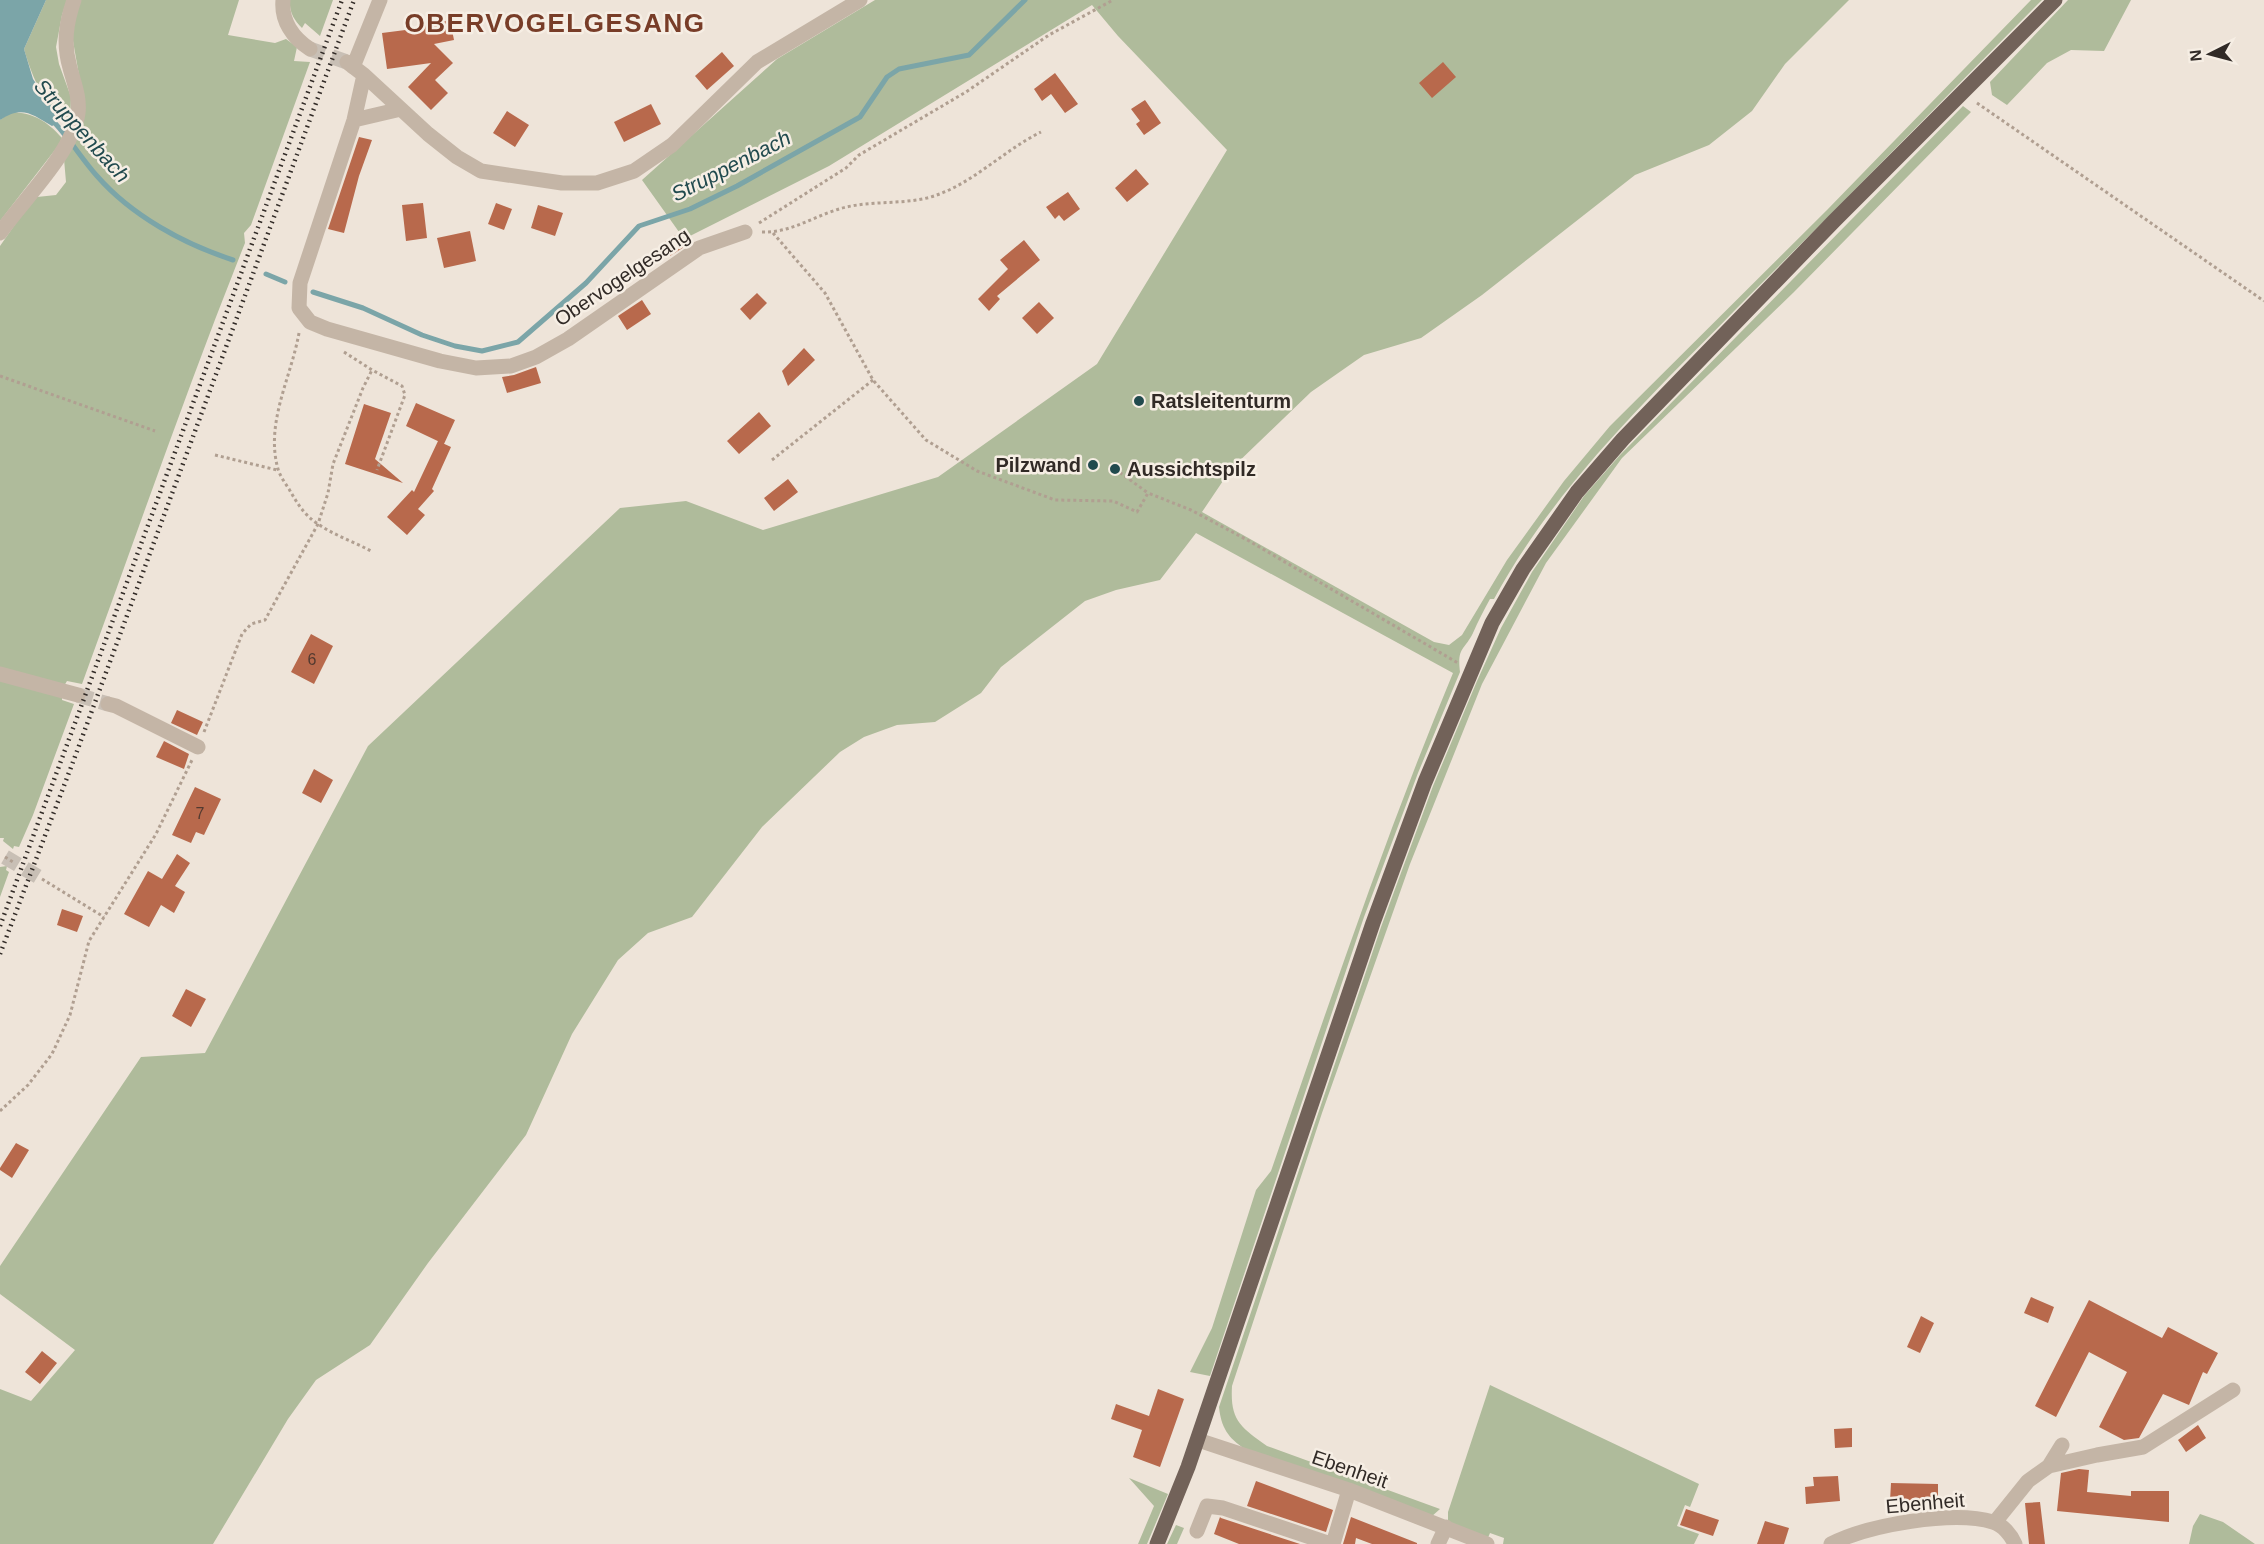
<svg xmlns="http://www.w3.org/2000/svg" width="2264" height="1544" font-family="Arial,sans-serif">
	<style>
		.green { fill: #afbb9b }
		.water { fill: #7ba5a8 }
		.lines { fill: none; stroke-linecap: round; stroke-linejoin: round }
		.stream { stroke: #7ba5a8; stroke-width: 5 }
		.building { fill: #b8694c }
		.minor-tunnel { stroke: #c8bfb5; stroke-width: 15; stroke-dasharray: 15 8; stroke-linecap: butt }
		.path { stroke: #b09f91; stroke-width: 3; stroke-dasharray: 3 3; stroke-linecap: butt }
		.minor { stroke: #c4b5a6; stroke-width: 15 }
		.major { stroke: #726259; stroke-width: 15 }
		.rail { stroke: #312a26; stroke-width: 4.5; stroke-dasharray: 1.5 4.5; stroke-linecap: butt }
		.poi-dot { fill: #214a4e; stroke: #f6eee4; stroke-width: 2 }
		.labels { text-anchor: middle; stroke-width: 5; stroke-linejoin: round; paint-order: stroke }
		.number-label { font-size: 16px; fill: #533a30 }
		.street-label { font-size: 20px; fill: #312a26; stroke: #f6eee4 }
		.poi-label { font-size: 20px; font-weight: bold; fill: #312a26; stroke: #f6eee4; text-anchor: start }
		.water-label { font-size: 21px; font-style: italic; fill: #214a4e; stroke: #f6eee4 }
		.district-label { font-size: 26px; font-weight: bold; letter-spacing: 1.5px; fill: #783d28; stroke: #f6eee4 }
	</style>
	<rect width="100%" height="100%" fill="#eee4d9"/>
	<path class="green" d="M46 0H67L62 15 56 47 59 64 71 97 70 125C44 104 33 80 24 49Z
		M80 0H239L228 35 275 43 286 39 297 47 294 61 310 62 251 225 244 233 245 243C187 388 136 536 82 684L67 681 64 686 0 669V246L23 213 37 197 56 195 66 182 64 159 80 81 73 41V28Z
		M290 0H333L320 36 305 23 302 28C294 20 289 12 290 0Z
		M875 0H1849L1785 64 1752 111 1709 145 1635 175 1482 295 1421 338 1364 355 1311 392 1231 469 1202 512 1434 642 1449 645 1462 635 1507 560 1564 481 1610 426 1827 210 2031 0H2042C1943 100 1845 200 1746 299 1654 393 1557 483 1494 599H1490C1484 610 1478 621 1473 633 1464 651 1457 647 1460 672L1418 773 1364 917 1210 1376 1190 1372 1212 1328 1256 1190 1271 1171C1329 1004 1385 836 1453 673L1196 533 1160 580 1116 590 1085 601 1001 667 981 693 935 722 897 725 864 737 840 752 762 827 692 917 648 933 618 960 572 1034 526 1135 428 1263 370 1345 316 1380 288 1419 213 1544H0V1389L31 1401 75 1350 0 1294V1266L141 1057 205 1053 368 746 620 508 686 501 763 530 938 477 1097 364 1227 150 1118 36 1092 5 829 166 684 239 642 180 777 59Z
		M2068 0H2131L2104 51 2071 50 2047 63 2007 105 1992 95 1990 82Z
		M1963 106 1971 112 1794 292 1622 458 1546 563 1482 684 1410 864 1322 1113 1232 1386C1230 1420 1240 1427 1267 1446L1440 1509 1431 1517 1245 1449C1228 1438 1221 1427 1219 1407L1381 927 1433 786 1477 681 1501 628 1532 572 1584 496 1620 455Z
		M11 112C34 113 47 121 62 138L58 146 0 221V120Z
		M0 679 62 695V700L74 704 33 815 19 847 14 846 13 849 3 841 4 838H0Z
		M7 866 6 870 9 872 0 897V867Z
		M1490 1385 1699 1484 1690 1507 1685 1505 1677 1526 1699 1534 1694 1544H1503L1504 1538 1490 1533 1487 1540 1448 1523V1512Z
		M1129 1478 1168 1494 1147 1544H1138L1154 1506Z
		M2200 1514 2223 1522 2255 1544H2189L2193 1526Z
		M1176 1525 1184 1528 1177 1544H1167Z"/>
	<path class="water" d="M0 0H46L24 49 33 79 58 116 56 124 52 126C32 114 22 105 0 120Z"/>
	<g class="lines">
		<path class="stream" d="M51 119C68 136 81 158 97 176 132 216 184 244 233 260
			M266 274 285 282
			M313 292 363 308 422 335 455 346 482 351 518 342 586 283 639 226 690 209 737 186 860 117 887 77 899 69 969 55 1025 0"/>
	</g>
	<path class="building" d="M450 20 454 40 434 44 453 63 435 80 448 93 431 110 408 87 431 63 387 69 382 33 421 28V26Z
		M722 52 734 66 707 90 695 76Z
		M1443 62 1456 77 1432 98 1419 83Z
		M1055 73 1078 104 1065 113 1051 94 1042 101 1034 89Z
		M1145 100 1161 123 1144 135 1136 124 1140 121 1131 109Z
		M651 104 661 124 624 142 614 122Z
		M507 111 529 125 515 147 493 133Z
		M359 137 372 140 359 176 344 233 328 229Z
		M1136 169 1149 184 1127 202 1115 188Z
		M1068 192 1080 209 1064 221 1059 215 1055 219 1046 207Z
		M423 203 427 238 406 241 402 205Z
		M496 203 512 209 504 230 488 224Z
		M538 205 563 213 555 236 531 228Z
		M470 231 476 261 444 268 437 238Z
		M675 235 684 247 670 256 662 244Z
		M1024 240 1040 260 997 296 1000 299 989 311 978 299 1008 269 1000 260Z
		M757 293 767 303 750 320 740 309Z
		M642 300 651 314 627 330 618 316Z
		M1039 302 1054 318 1037 334 1022 318Z
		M804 348 815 360 788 386 782 371Z
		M536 367 541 383 507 393 502 377 514 375Z
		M416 403 455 420 444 444 406 426Z
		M364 404 391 413 375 459 403 483 345 464Z
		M759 412 771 426 739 454 727 441Z
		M438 441 451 447 432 489 434 491 418 509 425 515 407 535 387 517 412 490 414 492Z
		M788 479 798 492 774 511 764 498Z
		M311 634 333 646 314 684 291 672Z
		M177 710 203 722 197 735 171 723Z
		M164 741 189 754 184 769 156 757Z
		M314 769 333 780 321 803 302 793Z
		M195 787 221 799 204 835 196 832 191 843 172 835Z
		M177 854 190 863 175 886 185 892 174 913 161 905 149 927 124 914 148 871 162 879Z
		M62 909 83 916 77 932 57 925Z
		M186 989 206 999 191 1027 172 1016Z
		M16 1143 29 1150 12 1178 0 1170V1168Z
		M2031 1297 2054 1307 2048 1323 2024 1313Z
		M2089 1300 2162 1338 2168 1327 2218 1353 2207 1374 2203 1372 2189 1405 2163 1394 2139 1438 2124 1440 2099 1427 2127 1372 2089 1352 2056 1417 2035 1406Z
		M1921 1316 1934 1323 1920 1353 1907 1347Z
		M42 1351 57 1363 40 1384 25 1372Z
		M1158 1389 1184 1399 1160 1467 1133 1457 1142 1430 1111 1419 1116 1404 1149 1416Z
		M2198 1425 2206 1438 2186 1452 2178 1440Z
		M1852 1428V1447L1835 1448 1834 1429Z
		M2079 1469 2089 1470 2087 1492 2131 1496V1491H2169V1522L2057 1511 2061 1473Z
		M1838 1476 1840 1501 1806 1504 1805 1487 1814 1486 1813 1477Z
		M1256 1481 1333 1510 1326 1532 1247 1506Z
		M1891 1483 1938 1484V1502L1890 1501Z
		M2040 1502 2045 1544H2029L2025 1503Z
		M1686 1509 1719 1520 1713 1536 1680 1525Z
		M1220 1517 1221 1518 1300 1544H1239L1214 1534Z
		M1351 1517 1417 1543V1544H1372L1356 1538 1355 1544H1343Z
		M1765 1521 1789 1528 1784 1544H1757Z"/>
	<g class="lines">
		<path class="minor-tunnel" d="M310 49 347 62
			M78 695 108 704
			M5 857 42 879"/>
		<path class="path" d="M1977 103 2264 301
			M759 223 846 168 859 155 966 92 1049 35 1113 0
			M762 232C789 233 811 218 836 210 865 200 897 205 927 198 970 187 1002 151 1041 132
			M773 233 825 293 873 380 926 440 977 471 1055 500 1113 501 1137 512 1148 493 1191 510 1249 541 1458 663
			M299 333C291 378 265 423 278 469 280 476 285 483 289 489 297 503 304 515 318 524 334 535 354 542 371 551
			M344 352 372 370 402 386 405 395 377 470
			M0 376 155 431
			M215 455 277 470
			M772 460 873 380
			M1115 469 1148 493
			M204 732 242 634 251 624 265 620 318 524 328 493 333 464 363 388 372 370
			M5 857 13 862
			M42 879 104 917
			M0 1111 28 1085 52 1054 70 1015 89 941 156 834 192 760"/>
		<path class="minor" d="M283 0C281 21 293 38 310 49
			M347 62 364 75 428 134 457 157 481 171 562 183H597L634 171 672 145 757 62 860 0
			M353 67 380 0
			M364 75 354 120 300 283 299 308 310 322 327 329 440 361 476 368 511 366 536 357 568 339 699 248 745 232
			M354 120 401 109
			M0 233C23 200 73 152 78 113 80 98 74 83 70 68 63 44 66 23 74 0
			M0 674 78 695
			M108 704 116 706 198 747
			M1198 1440 1349 1490 1487 1544
			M2049 1466 2062 1445
			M1995 1522 2028 1481 2049 1466 2097 1455 2143 1447 2233 1390
			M1197 1531 1207 1506 1223 1508 1331 1544
			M1333 1544 1349 1490
			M1438 1544 1446 1527
			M1831 1544C1868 1525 1953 1510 1993 1522 2003 1525 2011 1535 2015 1544"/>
		<path class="major" d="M1157 1544 1188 1467 1373 923 1425 782 1492 623 1523 569 1577 492 1623 439 1834 221 2055 0"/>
		<path class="rail" d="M0 926 342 0
			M0 954 73 762 354 0"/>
	</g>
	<g class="poi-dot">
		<circle cx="1139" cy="401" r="6"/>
		<circle cx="1093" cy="465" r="6"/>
		<circle cx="1115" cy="469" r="6"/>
	</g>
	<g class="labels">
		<g class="number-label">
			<text x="312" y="665">6</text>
			<text x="200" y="819">7</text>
		</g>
		<g class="street-label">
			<text transform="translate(622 277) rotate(-34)" y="7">Obervogelgesang</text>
			<text transform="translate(1350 1469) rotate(19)" y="7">Ebenheit</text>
			<text transform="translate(1925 1503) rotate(-5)" y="7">Ebenheit</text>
		</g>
		<g class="poi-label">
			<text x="1151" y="408">Ratsleitenturm</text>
			<text x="1081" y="472" text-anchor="end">Pilzwand</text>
			<text x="1127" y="476">Aussichtspilz</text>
		</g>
		<g class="water-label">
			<text transform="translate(82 131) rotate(48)" y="7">Struppenbach</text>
			<text transform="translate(731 166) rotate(-27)" y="7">Struppenbach</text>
		</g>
		<g class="district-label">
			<text x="555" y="32">OBERVOGELGESANG</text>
		</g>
	</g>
	<g transform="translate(2210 54) rotate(264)" stroke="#f6eee4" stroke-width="4.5" paint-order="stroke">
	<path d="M0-4.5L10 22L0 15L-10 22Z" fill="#312a26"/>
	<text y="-9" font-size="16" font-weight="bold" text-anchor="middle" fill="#312a26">N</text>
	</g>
</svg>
